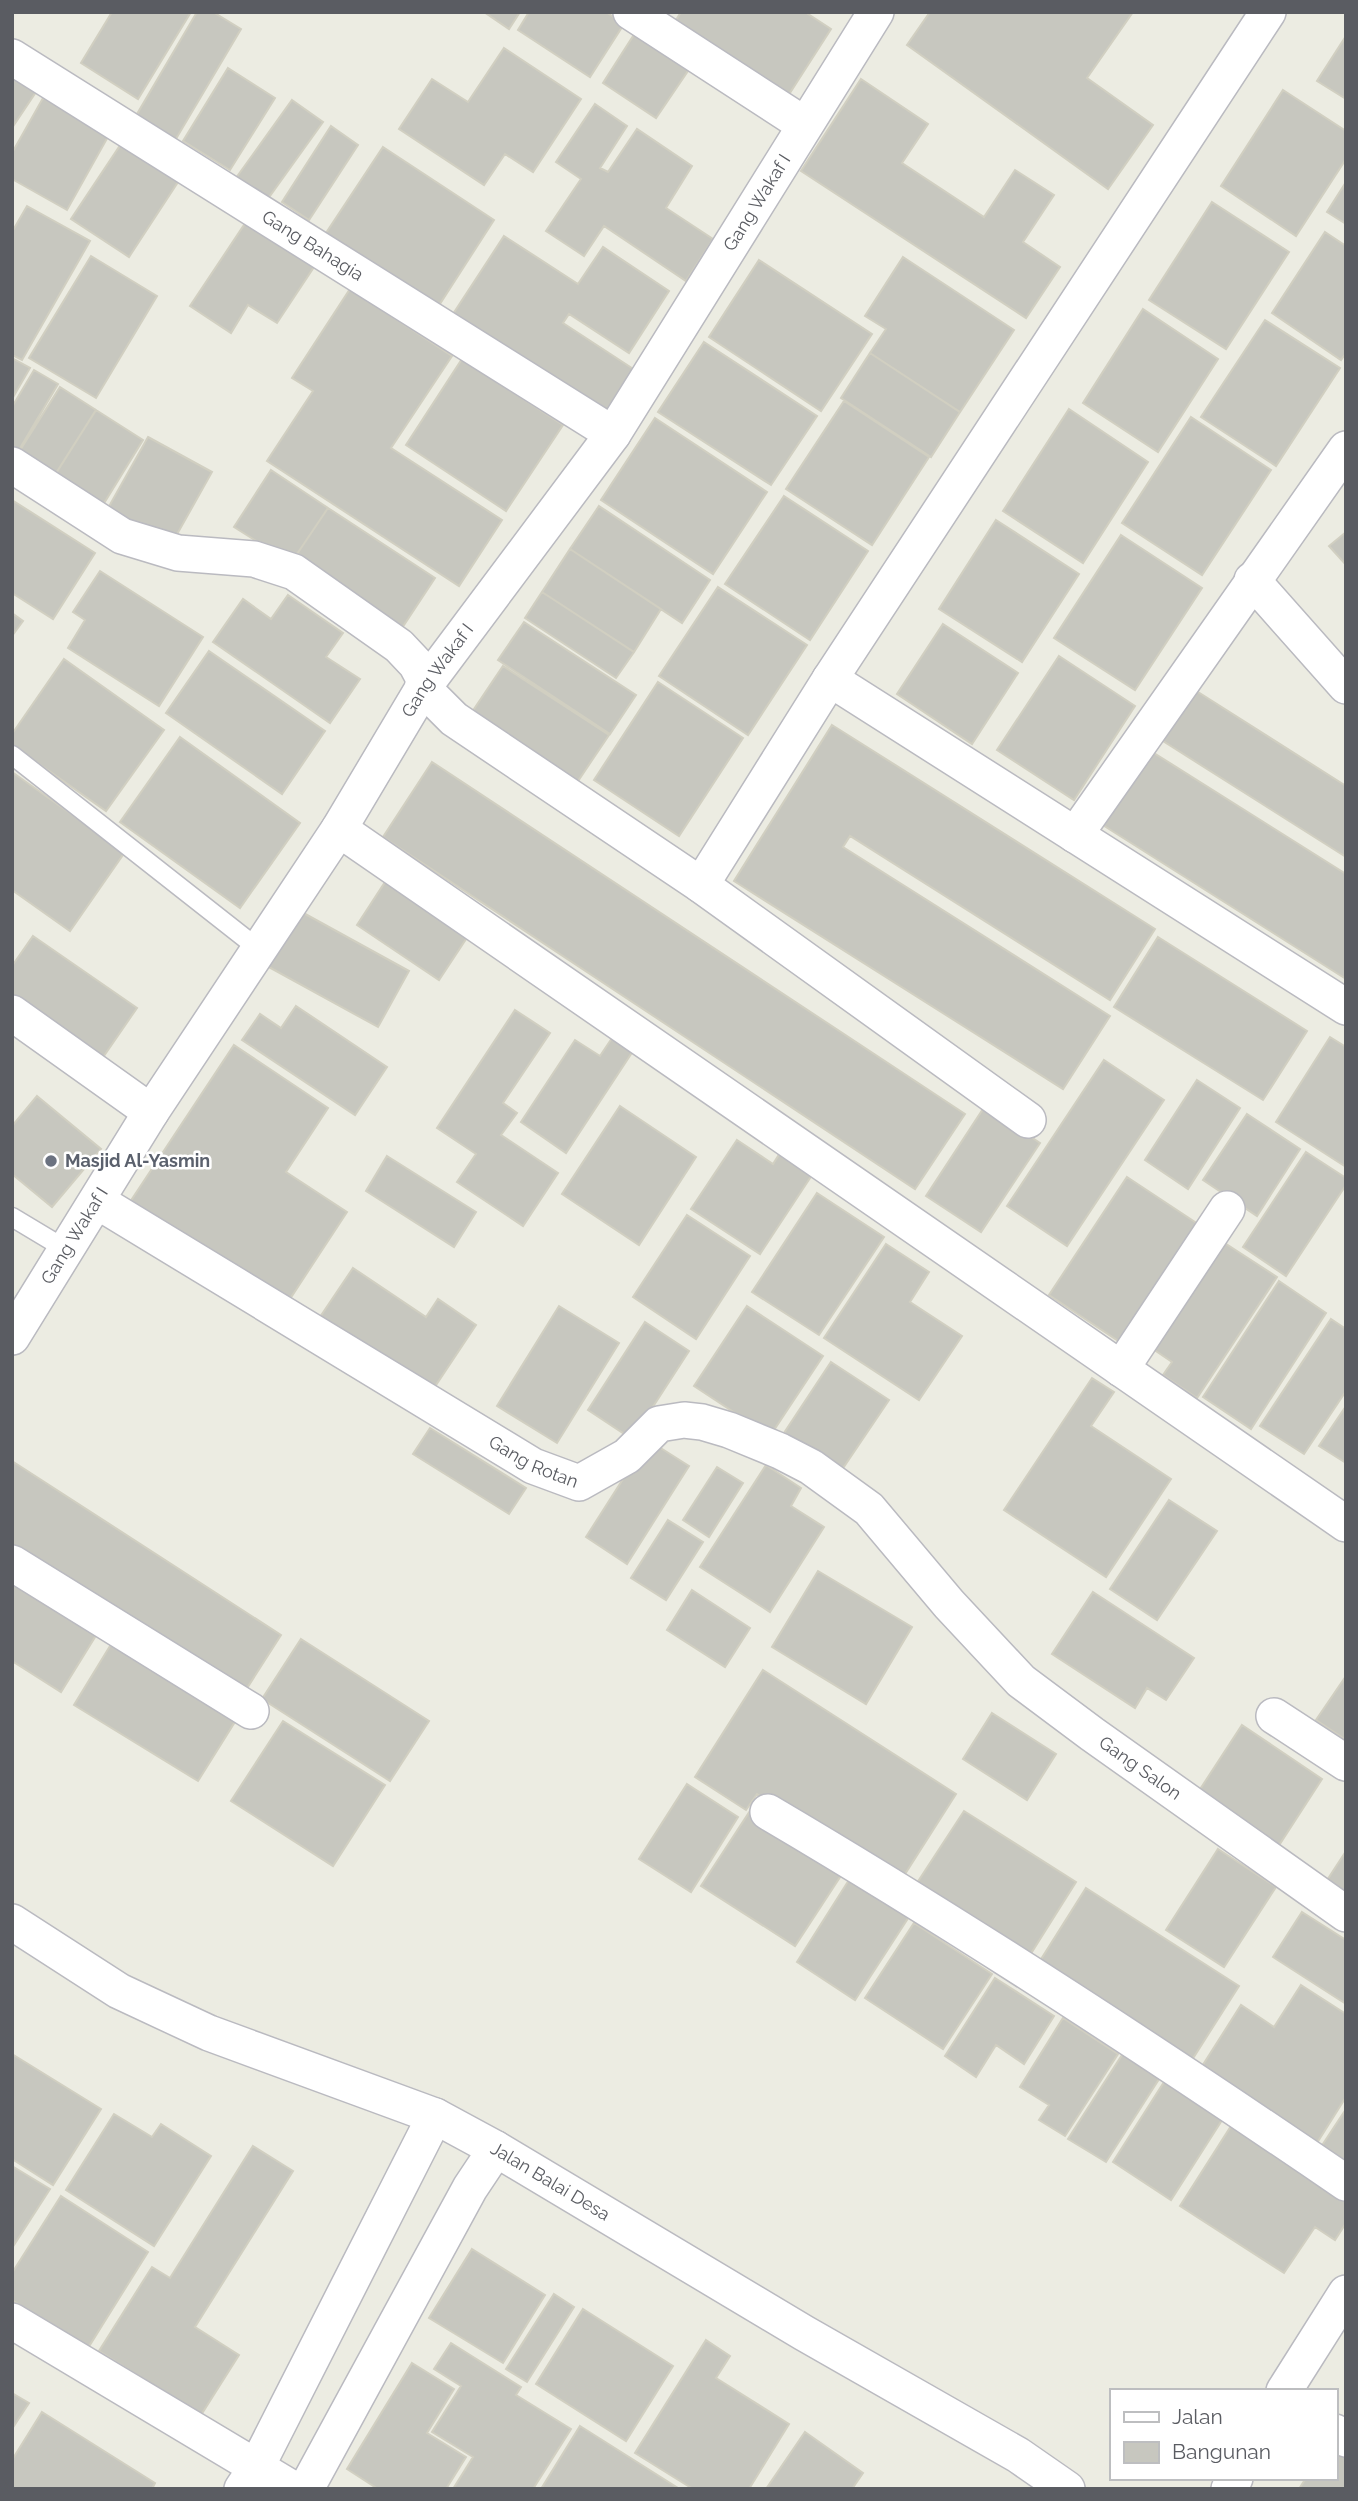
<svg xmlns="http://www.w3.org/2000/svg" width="1358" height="2501" font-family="Raleway,sans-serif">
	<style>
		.building { fill: #c7c7bf; stroke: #d1cfc1; stroke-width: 2 }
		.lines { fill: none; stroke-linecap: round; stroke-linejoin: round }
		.lane-casing { stroke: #babac0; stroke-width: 21 }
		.street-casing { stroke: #babac0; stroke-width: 38 }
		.lane { stroke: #fff; stroke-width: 18 }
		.street { stroke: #fff; stroke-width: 35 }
		.worship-dot { fill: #6b7280; stroke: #fff; stroke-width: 2.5 }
		.labels { text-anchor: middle; stroke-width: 5; stroke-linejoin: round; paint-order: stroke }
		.street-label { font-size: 18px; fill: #5a5c62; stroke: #fff }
		.worship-label { font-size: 18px; font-weight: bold; fill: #5b616d; stroke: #fff; text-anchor: start }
	</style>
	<rect width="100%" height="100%" fill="#ecece2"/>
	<path class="building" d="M112 12H191L138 99 81 63Z
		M197 12H213L241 29 170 149 130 126Z
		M484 12H520L509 29Z
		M529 12H606L624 24 590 77 518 30Z
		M681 12H805L831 29 786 99 673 25Z
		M930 12H1133L1087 78 1153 125 1108 189 907 45Z
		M637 30 692 65 656 118 603 83Z
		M1346 36V99L1317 81Z
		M504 48 581 99 533 172 505 154 484 185 399 129 432 79 468 102Z
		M228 68 275 98 230 170 183 141Z
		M12 77 36 92 12 128Z
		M861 79 928 124 902 163 984 217 1015 170 1054 195 1023 242 1060 267 1026 318 801 171Z
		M1283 90 1346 131V159L1296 236 1221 186Z
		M43 98 109 135 67 210 12 179V153Z
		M292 100 323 122 267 200 236 178Z
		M595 104 627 126 600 168 608 172 637 129 692 166 666 208 713 239 686 281 604 226 584 256 546 231 581 179 556 162Z
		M331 126 358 145 309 220 282 202Z
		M123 141 180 179 129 257 71 219Z
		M383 147 494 220 436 310 324 236Z
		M1346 182V224L1327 212Z
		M1212 202 1289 252 1226 349 1149 300Z
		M27 206 90 241 22 360 12 355V232Z
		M246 222 314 267 277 323 248 305 231 333 190 306Z
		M1325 232 1346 246V353L1341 360 1272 313Z
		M504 236 578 284 603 247 669 291 629 353 569 314 563 323 644 376 615 420 453 314Z
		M91 256 157 296 96 398 29 358Z
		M903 257 1014 330 960 412 870 353 886 329 865 316Z
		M759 260 872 334 821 411 709 337Z
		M350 289 452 356 391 448 502 520 459 586 267 461 313 391 292 378Z
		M1143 309 1218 359 1158 452 1083 403Z
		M1265 320 1340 368 1276 466 1201 417Z
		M704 342 817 416 771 485 658 412Z
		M870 353 960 412 931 457 841 398Z
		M12 358 30 368 12 399Z
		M462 359 563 425 506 511 406 445Z
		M34 370 58 384 16 455 12 452V407Z
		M60 387 96 410 53 478 17 455Z
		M844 401 929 457 872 545 786 489Z
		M1069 409 1148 462 1083 563 1003 511Z
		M96 410 143 440 101 508 53 478Z
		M1191 417 1271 470 1202 575 1122 523Z
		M655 418 767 492 713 574 601 500Z
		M148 437 212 472 171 545 107 510Z
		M271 470 328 508 291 563 234 527Z
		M784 496 868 551 810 640 725 584Z
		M12 500 95 553 53 619 12 593Z
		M599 506 710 580 682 623 570 549Z
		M328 508 435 578 398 634 291 563Z
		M996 520 1079 574 1022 662 939 609Z
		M1346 532V565L1329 546Z
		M1121 535 1202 588 1135 690 1054 638Z
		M570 549 661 609 634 652 542 592Z
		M100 571 203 637 159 706 68 648 85 620 73 612Z
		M718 587 807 645 748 735 659 676Z
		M542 592 634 652 616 678 525 618Z
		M288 595 343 633 326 657 360 679 330 723 213 642 243 599 271 619Z
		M12 613 23 621 12 636Z
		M524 622 636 695 610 734 498 660Z
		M943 624 1018 673 972 744 897 694Z
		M209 651 325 731 282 794 166 713Z
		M1059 656 1135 706 1074 800 997 750Z
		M64 659 164 730 106 811 12 745V734Z
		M503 666 609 735 574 787 468 718Z
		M658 682 743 738 679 836 594 780Z
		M1187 685 1346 786V857L1155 736Z
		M832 725 1155 929 1110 1000 850 836 843 847 1110 1016 1063 1089 734 881Z
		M180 737 300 823 240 908 120 822Z
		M1146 748 1346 874V979L1098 822Z
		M432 762 965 1114 915 1189 383 837Z
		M12 772 125 852 70 931 12 890Z
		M389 876 472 930 439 980 357 925Z
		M298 910 409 971 378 1027 267 966Z
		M33 936 137 1008 99 1063 12 1003V966Z
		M1158 937 1307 1031 1263 1100 1114 1007Z
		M296 1006 387 1067 355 1115 242 1040 260 1014 281 1028Z
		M515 1010 550 1033 503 1103 517 1113 501 1135 558 1173 523 1226 457 1182 476 1154 437 1128Z
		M1330 1037 1346 1047V1167L1276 1122Z
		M612 1038 633 1051 566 1153 521 1122 575 1040 600 1056Z
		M234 1045 328 1108 286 1172 347 1212 286 1305 130 1202Z
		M1104 1060 1164 1100 1067 1246 1007 1206Z
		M1197 1080 1240 1108 1188 1189 1145 1160Z
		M37 1096 101 1149 52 1207 12 1174V1126Z
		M620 1106 696 1157 639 1245 562 1194Z
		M985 1106 1040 1143 981 1232 926 1196Z
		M1247 1114 1300 1149 1257 1216 1203 1180Z
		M737 1140 773 1164 780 1153 812 1175 760 1254 691 1209Z
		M1306 1152 1346 1178V1185L1286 1276 1243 1247Z
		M387 1156 476 1212 454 1247 366 1191Z
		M1127 1177 1201 1226 1123 1344 1049 1295Z
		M817 1193 884 1237 819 1335 752 1292Z
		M687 1215 750 1256 696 1339 633 1297Z
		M1217 1238 1277 1277 1197 1398 1163 1375 1172 1362 1147 1345Z
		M886 1244 929 1272 910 1302 962 1336 919 1400 824 1338Z
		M353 1268 426 1317 438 1299 476 1325 430 1394 318 1320Z
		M1279 1281 1326 1313 1251 1429 1203 1397Z
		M559 1306 619 1343 557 1443 497 1406Z
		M747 1306 823 1356 770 1436 694 1386Z
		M1331 1319 1346 1329V1391L1304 1454 1260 1426Z
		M645 1322 689 1351 632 1439 588 1410Z
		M831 1362 889 1400 839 1474 782 1436Z
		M1092 1378 1114 1392 1091 1426 1171 1479 1106 1577 1004 1510Z
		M1346 1406V1463L1319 1446Z
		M430 1428 526 1488 509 1514 413 1454Z
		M648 1440 689 1466 627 1564 586 1537Z
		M12 1461 281 1635 242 1696 12 1548Z
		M766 1465 801 1488 791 1506 824 1527 770 1612 700 1567Z
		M717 1467 743 1483 709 1537 683 1520Z
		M1169 1500 1217 1531 1157 1620 1110 1589Z
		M668 1520 703 1542 666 1600 631 1578Z
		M818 1571 912 1627 866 1704 772 1647Z
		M12 1574 100 1629 61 1692 12 1661Z
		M692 1590 750 1628 725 1667 667 1630Z
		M1093 1592 1194 1658 1166 1700 1147 1688 1135 1708 1052 1654Z
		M301 1639 429 1721 390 1781 262 1699Z
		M113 1641 238 1717 198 1781 74 1705Z
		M763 1670 956 1794 898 1885 757 1794 746 1810 695 1777Z
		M1346 1676V1740L1316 1720Z
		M992 1713 1056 1754 1027 1800 963 1759Z
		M283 1721 385 1785 333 1866 231 1801Z
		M1242 1725 1322 1779 1274 1853 1193 1800Z
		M687 1784 738 1817 691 1892 639 1859Z
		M750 1811 844 1871 795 1946 701 1886Z
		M964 1811 1076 1882 1030 1955 917 1883Z
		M1218 1849 1276 1887 1224 1967 1166 1930Z
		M1346 1851V1908L1320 1891Z
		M854 1872 914 1909 855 2000 797 1962Z
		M1086 1888 1239 1986 1190 2063 1038 1964Z
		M1302 1912 1346 1940V2004L1273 1957Z
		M914 1923 992 1974 943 2049 865 1998Z
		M995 1978 1054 2016 1024 2064 996 2045 976 2077 945 2056Z
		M1301 1985 1346 2014V2097L1315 2146 1199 2071 1241 2005 1274 2027Z
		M1063 2018 1118 2054 1065 2136 1039 2120 1049 2105 1020 2087Z
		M1124 2052 1161 2076 1106 2162 1068 2139Z
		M12 2054 101 2109 53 2185 12 2159Z
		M1166 2079 1224 2117 1171 2200 1113 2162Z
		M1346 2109V2172L1317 2153Z
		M114 2114 152 2137 161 2124 211 2156 154 2246 66 2190Z
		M1233 2123 1346 2196V2223L1335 2240 1315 2227 1284 2273 1180 2206Z
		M253 2146 293 2171 195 2327 239 2355 201 2415 99 2351 152 2267 170 2278Z
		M12 2166 50 2189 12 2248Z
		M61 2196 148 2252 88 2348 12 2300V2273Z
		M472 2249 545 2295 503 2363 429 2318Z
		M554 2294 574 2307 527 2382 506 2369Z
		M583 2309 673 2366 626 2441 536 2384Z
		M706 2340 730 2356 716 2378 789 2424 749 2489H693L635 2453Z
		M451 2343 521 2387 516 2395 571 2429 533 2489H453L473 2457 432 2432 461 2386 434 2369Z
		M412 2363 454 2389 427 2433 466 2457 446 2489H378L347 2469Z
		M12 2393 29 2403 12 2429Z
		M42 2412 155 2483 152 2489H12V2460Z
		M580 2426 678 2488V2489H541Z
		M805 2432 863 2473 852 2489H766Z
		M1335 2441 1346 2448V2489H1299L1306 2478H1335Z"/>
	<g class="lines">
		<defs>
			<path id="lane" d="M12 755 260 950
				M12 1217 67 1250"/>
			<g id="street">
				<path d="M631 12 805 125"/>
				<path id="s1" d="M12 57 613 434"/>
				<path d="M12 465 122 536 178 553 254 559 294 572 399 646 416 664 423 677V688L454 719 701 885 1028 1120"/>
				<path d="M1252 580 1346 686"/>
				<path d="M830 679 1346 1007"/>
				<path d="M339 829 1346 1524"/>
				<path d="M1075 835 1346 449"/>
				<path d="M701 885 830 679 1268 12"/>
				<path d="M12 1013 151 1112"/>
				<path id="s2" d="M97 1201 533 1466 579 1483 627 1456 659 1424 684 1420 702 1422 729 1430 780 1451 811 1467 869 1509 949 1604 1021 1681 1092 1734 1346 1914"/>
				<path id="s3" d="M12 1337 151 1112 339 829 423 688 613 434 876 12"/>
				<path d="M1121 1369 1227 1209"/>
				<path d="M12 1563 251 1711"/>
				<path d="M1274 1716 1346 1763"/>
				<path d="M768 1812C965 1928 1157 2054 1346 2183"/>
				<path id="s4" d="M12 1922 119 1991 209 2033 435 2116 496 2149 804 2333 1018 2455 1067 2489"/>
				<path d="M12 2321 293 2489"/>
				<path d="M1284 2391 1346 2293"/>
				<path d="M1335 2432 1346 2439"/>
				<path d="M242 2489 256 2468 435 2116"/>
				<path d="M306 2489 470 2188 496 2149"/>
				<path d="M1229 2489 1235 2478"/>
			</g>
		</defs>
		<use href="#lane" class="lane-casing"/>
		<use href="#street" class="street-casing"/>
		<use href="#lane" class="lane"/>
		<use href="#street" class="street"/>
	</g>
	<circle class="worship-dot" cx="51" cy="1161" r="7"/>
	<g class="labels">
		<g class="street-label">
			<text dy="6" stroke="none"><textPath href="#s3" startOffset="1358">Gang Wakaf I</textPath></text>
			<text dy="6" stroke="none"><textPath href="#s1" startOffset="355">Gang Bahagia</textPath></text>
			<text dy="6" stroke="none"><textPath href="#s3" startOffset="791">Gang Wakaf I</textPath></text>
			<text dy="6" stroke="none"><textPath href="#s3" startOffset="119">Gang Wakaf I</textPath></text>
			<text dy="6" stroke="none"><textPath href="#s2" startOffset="509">Gang Rotan</textPath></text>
			<text dy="6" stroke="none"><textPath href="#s2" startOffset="1270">Gang Salon</textPath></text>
			<text dy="6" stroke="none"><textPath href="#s4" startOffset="600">Jalan Balai Desa</textPath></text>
		</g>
		<g class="worship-label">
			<text x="65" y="1167">Masjid Al-Yasmin</text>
		</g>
	</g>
	<rect width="1358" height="2501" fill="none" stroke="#5a5c62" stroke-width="28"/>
	<rect x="1110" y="2389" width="228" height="91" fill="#ffffff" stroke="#bdbec0" stroke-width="2"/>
	<rect x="1124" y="2412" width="35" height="10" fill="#ffffff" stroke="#bdbec0" stroke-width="2"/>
	<text x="1172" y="2424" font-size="21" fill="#5a5c62">Jalan</text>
	<rect x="1124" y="2442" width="35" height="21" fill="#c7c7bf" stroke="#bdbec0" stroke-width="2"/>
	<text x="1172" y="2459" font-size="21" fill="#5a5c62">Bangunan</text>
</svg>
